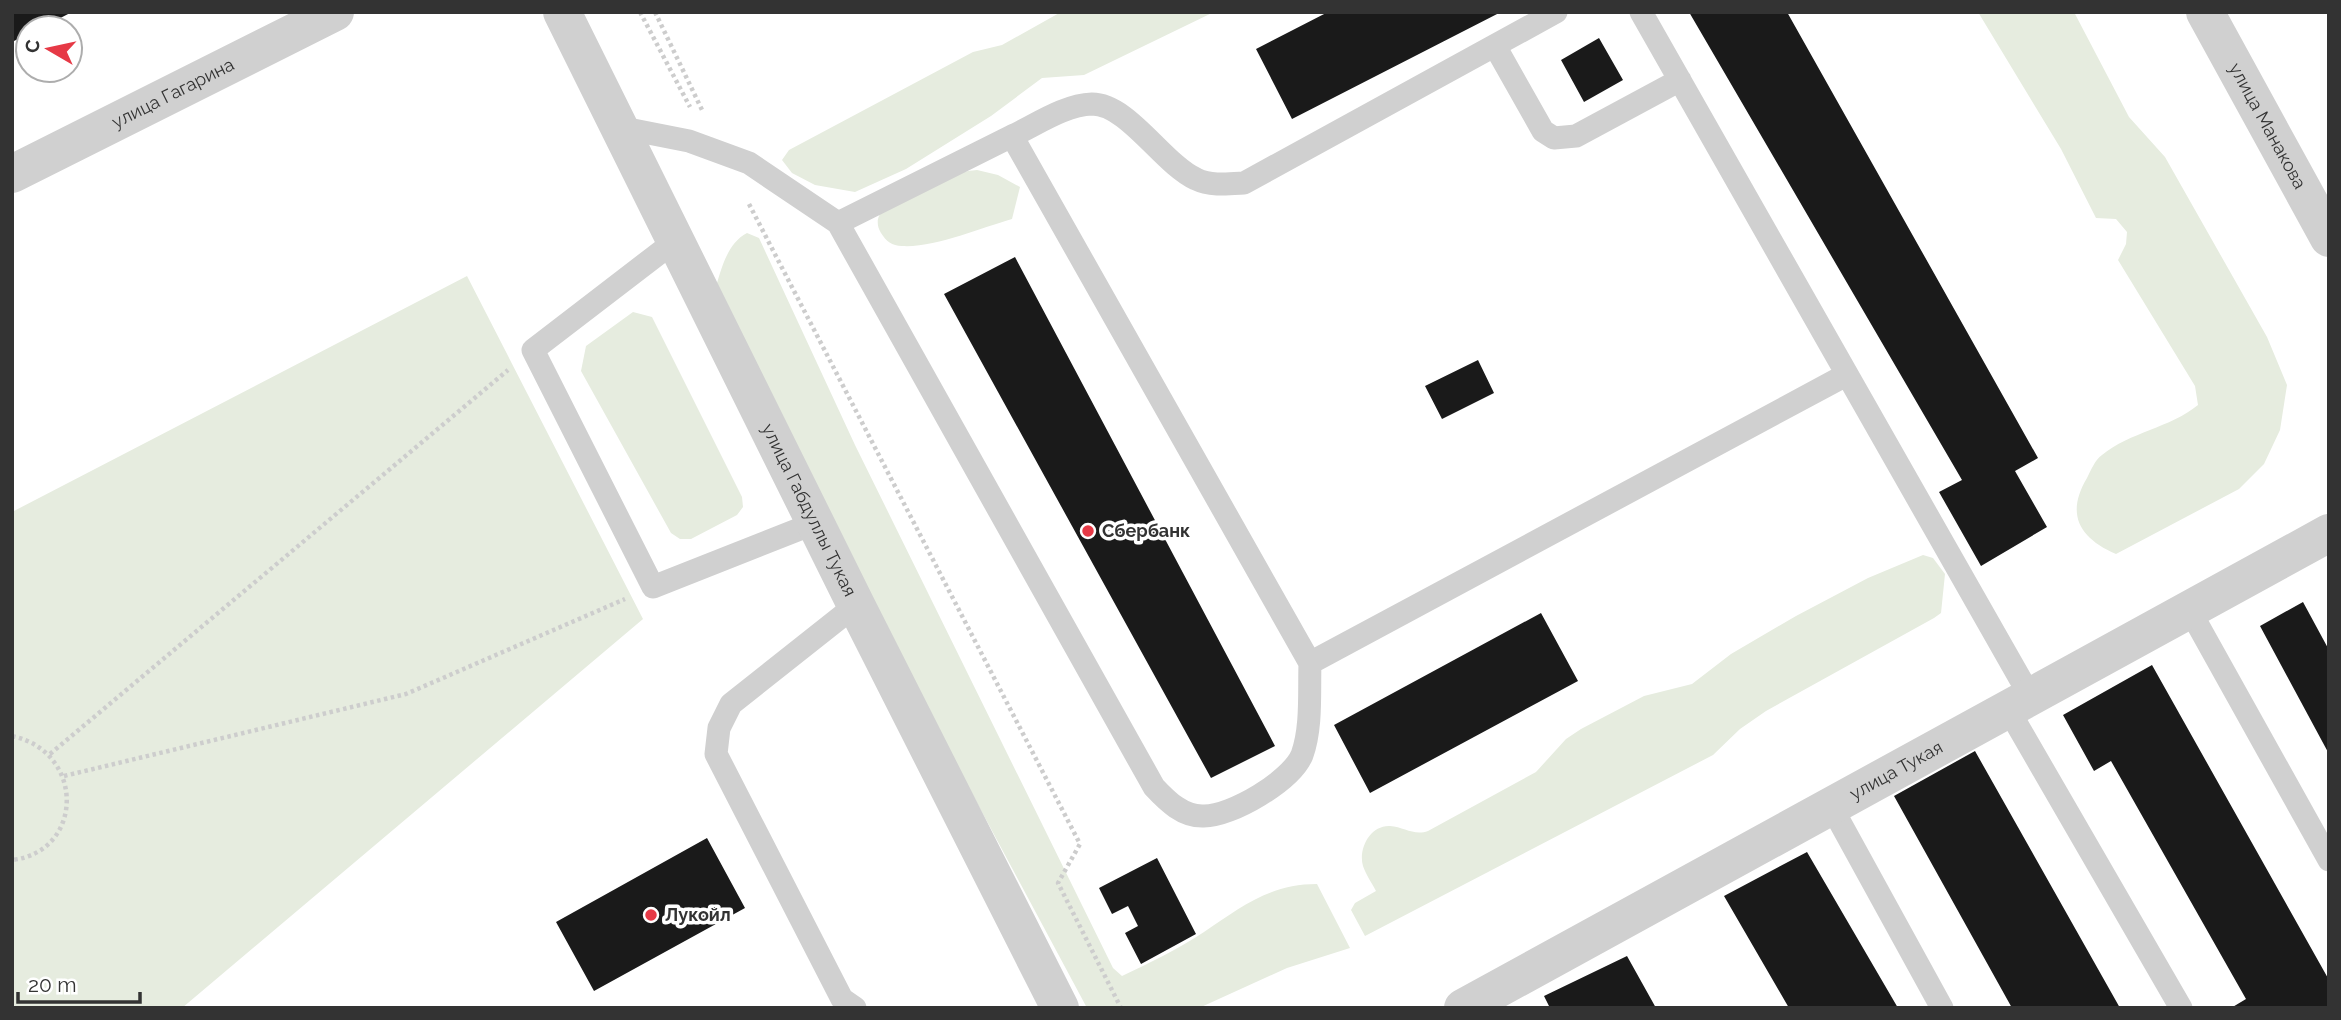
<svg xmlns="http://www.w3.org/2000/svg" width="2341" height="1020" font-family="Raleway,sans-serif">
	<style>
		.green { fill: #e6ecdf }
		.building { fill: #1a1a1a }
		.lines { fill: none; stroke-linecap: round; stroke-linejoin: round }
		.path { stroke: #cdcdcd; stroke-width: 4.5; stroke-dasharray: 3.5 3.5; stroke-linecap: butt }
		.service { stroke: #d0d0d0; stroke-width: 23 }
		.minor { stroke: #d0d0d0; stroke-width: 38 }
		.tertiary { stroke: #d0d0d0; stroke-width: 38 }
		.poi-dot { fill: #e63946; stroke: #fff; stroke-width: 2.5 }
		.labels { text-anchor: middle; stroke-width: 7; stroke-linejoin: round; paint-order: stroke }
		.street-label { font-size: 18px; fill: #333; stroke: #fff }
		.poi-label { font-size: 18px; font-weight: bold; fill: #333; stroke: #fff; text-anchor: start }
	</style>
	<rect width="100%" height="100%" fill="#fff"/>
	<path class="green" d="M1061 12H1214L1084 75 1042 78 991 116 906 169 855 192 815 185 792 173 782 160 789 150 973 52 1002 45Z
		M1978 12H2074L2129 117 2165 157 2267 337 2287 385 2280 430 2264 464 2239 489 2116 554C2080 538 2065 515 2087 478 2091 470 2095 460 2102 455 2130 432 2170 428 2198 405L2195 386 2118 260 2126 244 2127 232 2116 219 2096 218 2061 149Z
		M977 170 998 175 1020 187 1012 219C980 228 935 248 902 246 892 246 886 241 881 233 859 199 955 171 977 170Z
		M747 233 759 238 855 445 1113 968 1122 976C1150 963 1178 949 1204 932 1241 907 1270 884 1317 884L1350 948 1287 968 1199 1008H1087L915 687 714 293C721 271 726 244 747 233Z
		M467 276 643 619 182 1008H12V512Z
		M633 312 652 317 742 497 743 507 737 515 691 539H680L671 533 581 371 586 346Z
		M1923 555 1933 558 1945 574 1941 613 1934 618 1766 711 1740 729 1713 755 1365 936 1351 910 1355 903 1376 891C1372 883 1366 875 1363 866 1358 849 1370 825 1390 826 1404 827 1414 836 1428 831L1536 772 1566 739 1581 729 1644 696 1692 684 1731 654 1796 616 1868 578Z"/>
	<path class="building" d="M12 12H72L41 28H28V34L12 42Z
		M1328 12H1501L1292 119 1256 49Z
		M1689 12H1787L2038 458 2015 471 2047 527 1981 566 1939 492 1962 480Z
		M1599 38 1623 80 1584 102 1561 60Z
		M1015 257 1275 746 1211 778 944 294Z
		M1478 360 1494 393 1442 419 1425 386Z
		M2303 602 2329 650V754L2260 626Z
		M1541 613 1578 681 1370 793 1334 725Z
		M2152 665 2329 980V1008H2231L2246 999 2111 761 2094 771 2063 715Z
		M1975 751 2120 1008H2012L1894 796Z
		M707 838 745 908 594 991 556 922Z
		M1807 852 1898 1008H1789L1724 896Z
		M1157 858 1196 934 1141 964 1125 933 1138 926 1128 906 1112 914 1099 888Z
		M1627 956 1656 1008H1550L1544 996Z"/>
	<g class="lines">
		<path class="path" d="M640 12 690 107
			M655 12 703 112
			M749 204 1080 844 1058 883 1121 1008
			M12 736C86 752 84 852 12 860
			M50 754 508 370
			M64 776 406 694 625 599"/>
		<path class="service" d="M1641 12 2030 696
			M1495 46 1543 131 1554 138 1576 136 1680 80
			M618 127 689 141 749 163 838 223
			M1012 136C1036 125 1064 105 1092 104 1128 104 1162 163 1196 179 1210 186 1228 184 1244 183L1556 12
			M675 241 533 350 653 587 815 523
			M2189 609 2329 860
			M1310 663C1309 692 1312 727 1302 755 1291 781 1232 816 1204 816 1183 817 1167 801 1154 787L838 223 1012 136 1310 663 1846 375
			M2008 709 2181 1008
			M1831 806 1942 1008
			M855 1008 842 999 716 754 719 728 731 704 856 605"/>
		<g class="minor">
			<path id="s1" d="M2205 12 2329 238"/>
			<path id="s2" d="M1463 1008 2329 533"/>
		</g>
		<g class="tertiary">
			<path id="s3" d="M562 12 856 605 1060 1008"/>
			<path id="s4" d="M12 174 335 12"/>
		</g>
	</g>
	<g class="poi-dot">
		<circle cx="1088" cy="531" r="7"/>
		<circle cx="651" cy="915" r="7"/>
	</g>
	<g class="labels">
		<g class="street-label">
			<text dy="6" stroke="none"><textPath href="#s4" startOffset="180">улица Гагарина</textPath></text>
			<text dy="6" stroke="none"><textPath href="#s1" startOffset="130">улица Манакова</textPath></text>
			<text dy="6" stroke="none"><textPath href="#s3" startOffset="556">улица Габдуллы Тукая</textPath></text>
			<text dy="6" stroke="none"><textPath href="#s2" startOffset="494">улица Тукая</textPath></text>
		</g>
		<g class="poi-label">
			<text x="1102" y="537">Сбербанк</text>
			<text x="665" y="921">Лукойл</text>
		</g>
	</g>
	<rect width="2341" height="1020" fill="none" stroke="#333333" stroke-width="28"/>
	<g transform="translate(49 49) rotate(279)"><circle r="33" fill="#ffffff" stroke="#adadad" stroke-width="2"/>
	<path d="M0-5L12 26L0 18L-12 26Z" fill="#e63946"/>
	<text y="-10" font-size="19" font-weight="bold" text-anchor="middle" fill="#333333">С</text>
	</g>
	<path d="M18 992v10h122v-10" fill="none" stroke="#333333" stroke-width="3.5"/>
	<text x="28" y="992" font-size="21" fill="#333333" stroke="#ffffff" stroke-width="5" paint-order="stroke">20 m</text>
</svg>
